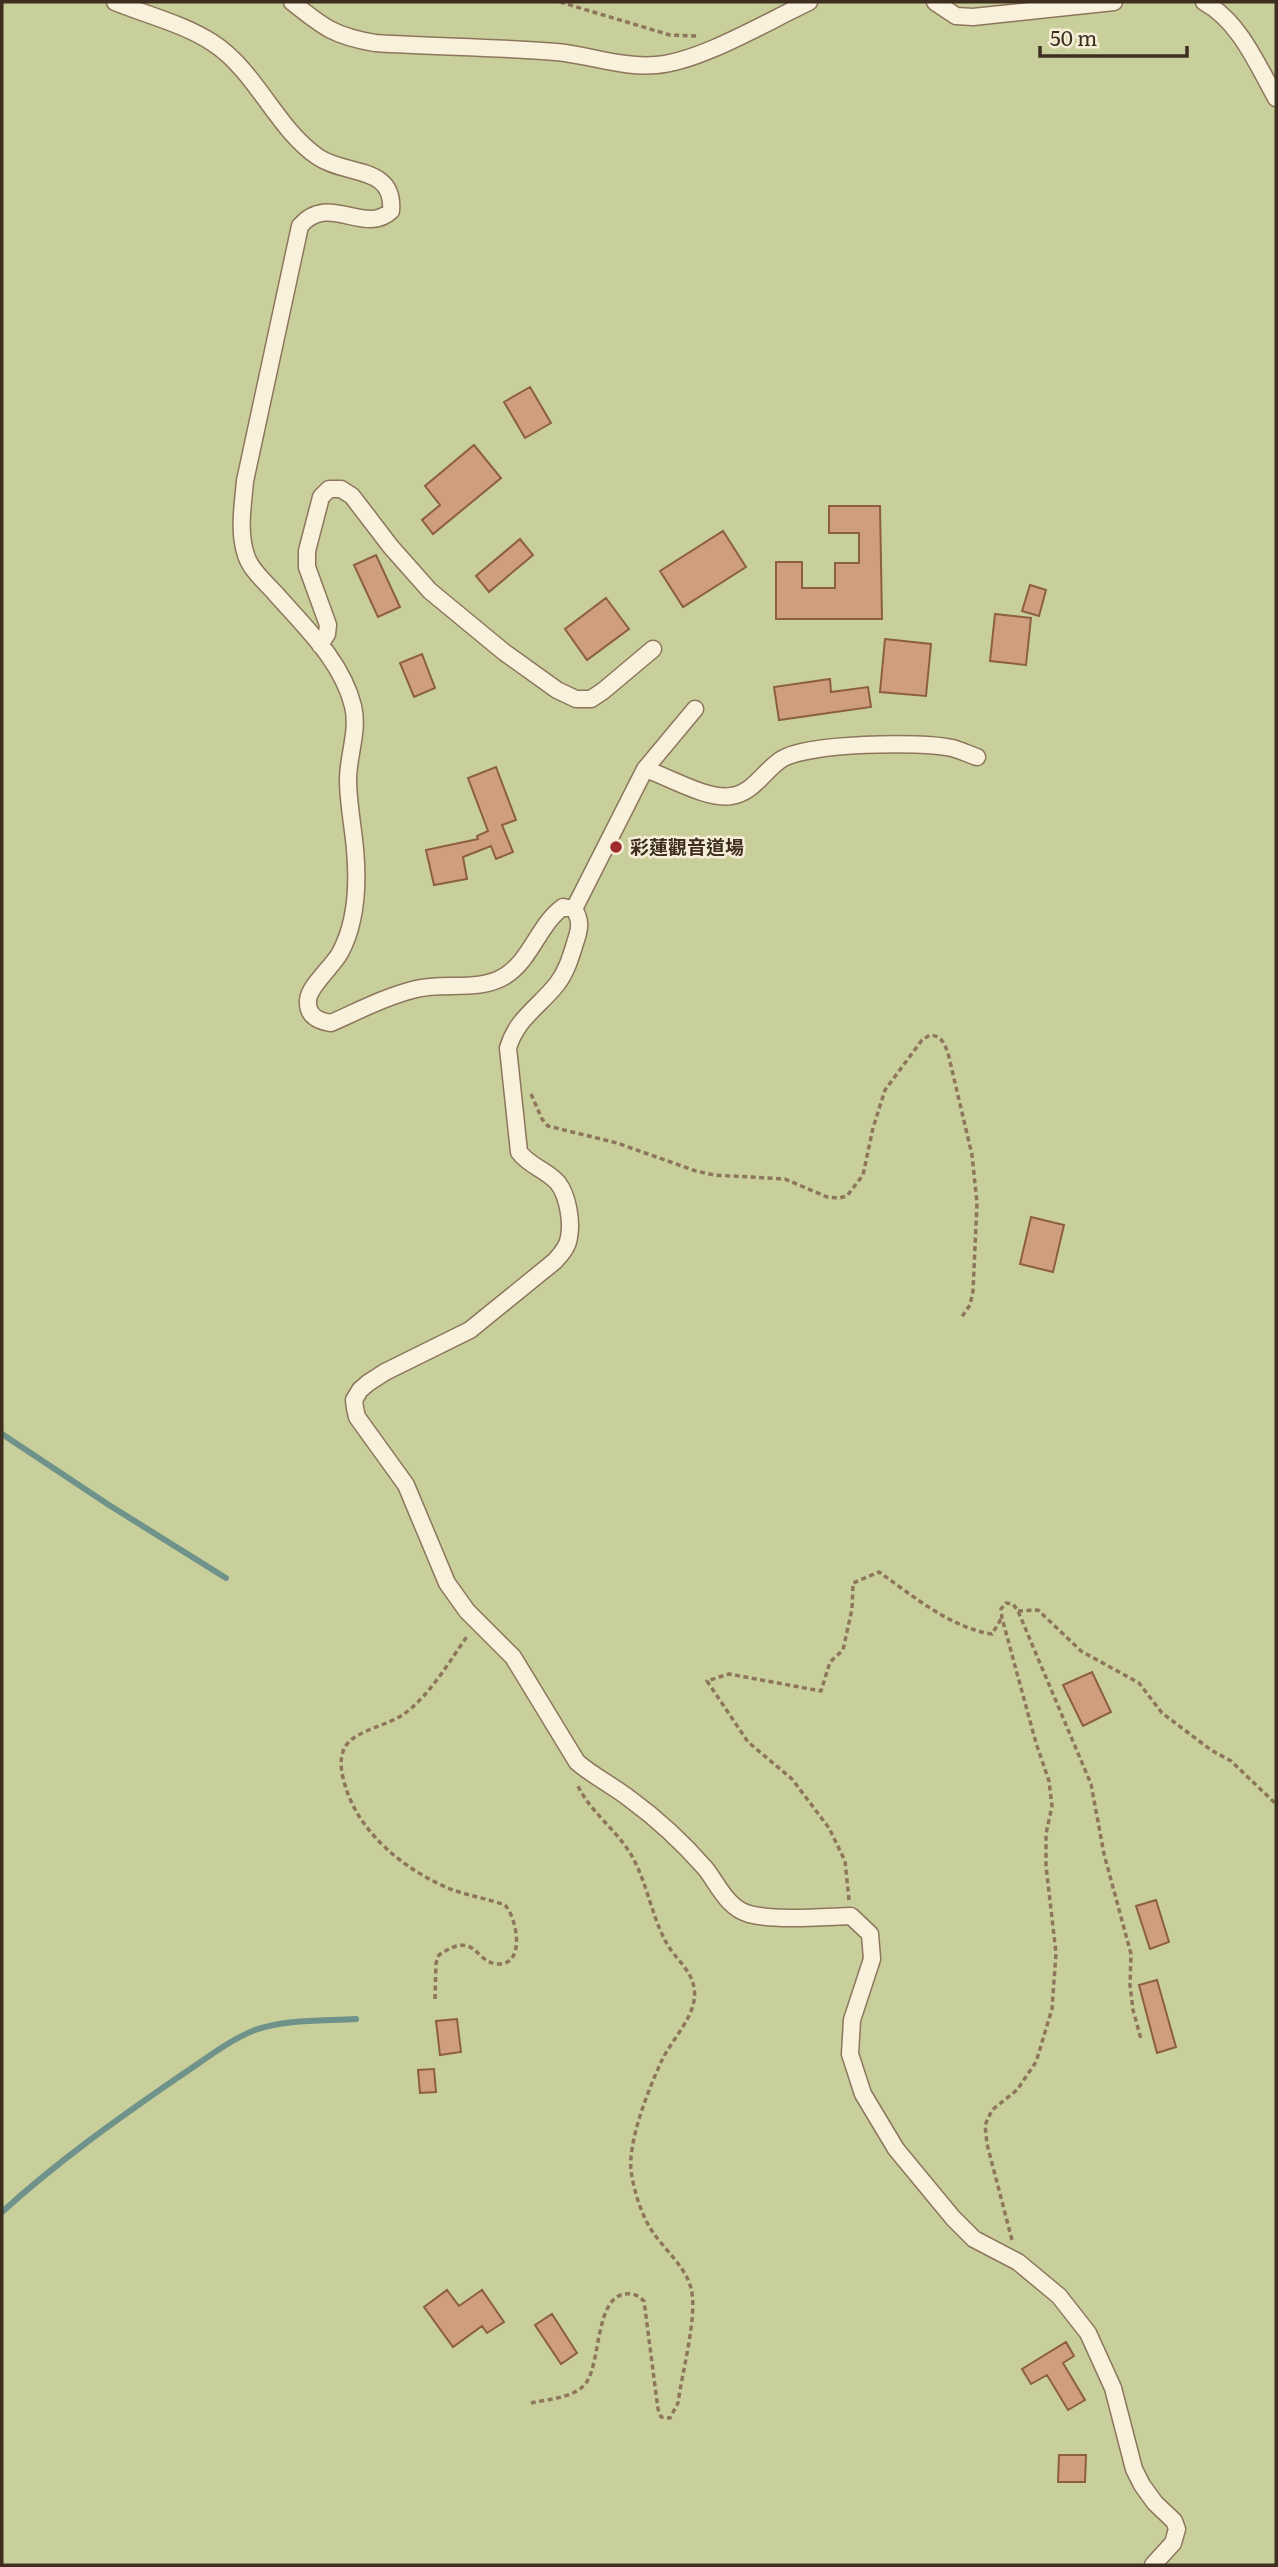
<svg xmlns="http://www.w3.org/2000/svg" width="1278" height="2567" font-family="Literata,'Noto Sans TC',serif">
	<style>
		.green { fill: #c9cf9b }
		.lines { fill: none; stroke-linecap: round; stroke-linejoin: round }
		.stream { stroke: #6f938a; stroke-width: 6 }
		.building { fill: #cf9f7d; stroke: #8d5f41; stroke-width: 2 }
		.minor-casing { stroke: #8d765c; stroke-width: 19 }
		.path { stroke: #8d765c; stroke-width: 3.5; stroke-dasharray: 5 3.5; stroke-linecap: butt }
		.minor { stroke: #faf1dc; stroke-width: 16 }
		.poi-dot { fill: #9e2a2b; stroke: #f7eed8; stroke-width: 2.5 }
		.labels { text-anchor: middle; stroke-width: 5; stroke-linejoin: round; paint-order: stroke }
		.poi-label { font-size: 19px; font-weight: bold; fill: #3d2e20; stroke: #f7eed8; text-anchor: start }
	</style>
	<rect width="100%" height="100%" fill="#f0e4c8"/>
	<path class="green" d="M2 2H1276V2565H2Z"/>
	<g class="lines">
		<path class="stream" d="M2 1434 109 1505 226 1578
			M2 2212C57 2162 116 2120 177 2078 202 2062 227 2041 255 2030 285 2019 324 2021 356 2019"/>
	</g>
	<path class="building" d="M530 387 551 423 525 438 504 402Z
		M474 445 501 478 433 534 422 520 440 505 425 486Z
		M829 506H880L882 619H776V562H802V588H835V563H859V533H829Z
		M723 531 746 567 683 607 660 571Z
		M520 539 533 555 489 592 476 576Z
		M376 555 400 607 378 617 354 565Z
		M1030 585 1046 590 1039 616 1022 611Z
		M606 598 629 629 587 660 565 629Z
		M995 614 1031 618 1026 665 990 661Z
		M885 639 931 644 926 696 880 692Z
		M422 654 435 688 414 697 400 663Z
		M830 679 831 692 868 687 871 707 779 720 774 687Z
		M496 767 516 820 502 825 513 852 496 859 491 846 463 857 467 879 434 885 426 850 478 839 477 836 488 831 468 778Z
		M1031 1217 1064 1225 1053 1272 1020 1264Z
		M1092 1672 1111 1712 1083 1726 1063 1685Z
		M1156 1900 1169 1942 1150 1949 1136 1906Z
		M1157 1980 1176 2047 1157 2053 1139 1985Z
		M457 2019 461 2052 440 2055 436 2021Z
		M434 2069 436 2092 420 2093 418 2070Z
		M447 2290 459 2306 482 2290 504 2322 487 2333 482 2326 453 2347 424 2307Z
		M552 2314 577 2353 561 2364 535 2325Z
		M1066 2342 1074 2356 1063 2363 1085 2400 1068 2410 1047 2375 1031 2384 1022 2369Z
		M1059 2455H1086L1085 2482H1058Z"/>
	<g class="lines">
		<defs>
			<path id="minor" d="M115 2C147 15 184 24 213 43 257 72 275 127 318 157 346 176 395 165 391 211 364 236 329 192 300 226L245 481C243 505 238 531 246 555 250 569 265 582 275 593 304 626 342 661 353 706 359 731 348 755 348 780 348 802 353 826 355 849 358 882 357 922 340 953 333 966 309 986 308 1000 307 1016 318 1021 331 1023 358 1011 387 996 416 989 443 982 480 992 505 976 531 960 539 924 563 907L574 909C581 920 580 928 576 940 571 956 567 971 557 984 538 1008 517 1018 508 1048L519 1152C529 1166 547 1170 558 1183 568 1196 572 1222 569 1237 568 1247 561 1254 555 1261L470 1330 385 1372 368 1383 360 1390 354 1400 355 1408 357 1417 406 1485 447 1583 467 1611 513 1657 577 1762C593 1776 612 1785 630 1799 656 1818 683 1843 705 1868 718 1884 727 1908 749 1914 776 1921 822 1917 851 1916L870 1934 872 1959 852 2020 850 2054 863 2094 896 2149 953 2218 974 2239 1018 2262 1059 2296 1088 2333 1113 2388 1134 2469 1142 2485 1155 2503 1174 2521 1177 2529 1173 2543 1153 2565
				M292 2C323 27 334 36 375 43 435 47 496 47 556 52 590 55 622 68 656 65 700 62 768 21 809 2
				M935 2 956 16 973 17 1114 2
				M1204 2C1239 21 1257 64 1276 98
				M320 645 327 634 328 625 307 567V551L321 497 329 489H341L352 496 391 547 430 591 504 652 557 690 576 699H591L603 691 653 649
				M645 769C669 777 707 800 731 796 754 793 764 770 782 759 807 743 921 741 952 748 960 750 968 754 977 757
				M574 909 645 769 695 709"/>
		</defs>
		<use href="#minor" class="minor-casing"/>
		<path class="path" d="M560 2 670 35 696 36
			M531 1094 542 1119 548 1126 617 1143 696 1171 714 1175 785 1179 827 1197 839 1198 847 1196 863 1175 873 1128 885 1090 922 1040 930 1035C942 1036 944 1043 948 1053L972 1155 977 1203 973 1291 970 1305 961 1318
			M1018 1611 1038 1610 1081 1651 1139 1683 1162 1713 1211 1750 1231 1761 1276 1804
			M849 1900 845 1861 829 1828 792 1779 748 1742 707 1681 729 1674 821 1691 830 1662 843 1650 852 1609 853 1583 879 1572C913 1596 951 1628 992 1634L1001 1619
			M435 1999 436 1963 439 1955C477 1929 474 1963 498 1964 526 1965 517 1918 505 1905 488 1899 470 1896 453 1890 407 1872 359 1834 345 1785 341 1772 338 1756 347 1744 360 1729 387 1726 404 1714 430 1695 449 1662 468 1635
			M1012 2240 987 2144 985 2125 992 2110 1017 2090 1036 2062 1052 2009 1056 1953 1046 1866V1834L1052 1806 1049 1781 1036 1743 1002 1618 1001 1609 1006 1603 1013 1604 1018 1611 1091 1784 1104 1854 1131 1954 1130 1985 1133 2010 1141 2039
			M531 2403C548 2399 575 2398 586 2383 601 2363 595 2296 626 2294 634 2293 639 2296 644 2301L658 2409 661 2417 670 2418 678 2403C682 2372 698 2316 691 2288 685 2266 664 2249 652 2231 641 2214 634 2191 631 2171 628 2140 649 2088 662 2060 672 2039 699 2013 694 1988 692 1971 675 1958 667 1944 652 1917 648 1887 634 1860 620 1832 590 1813 577 1784"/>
		<use href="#minor" class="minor"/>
	</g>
	<circle class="poi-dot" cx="616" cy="847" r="7"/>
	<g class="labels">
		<g class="poi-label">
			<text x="630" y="854">彩蓮觀音道場</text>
		</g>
	</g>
	<rect width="1278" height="2567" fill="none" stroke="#3d2e20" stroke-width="7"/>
	<path d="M1040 46v10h147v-10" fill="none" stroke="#3d2e20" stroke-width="3.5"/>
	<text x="1050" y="46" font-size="21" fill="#3d2e20" stroke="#f7eed8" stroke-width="5" paint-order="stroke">50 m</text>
</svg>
